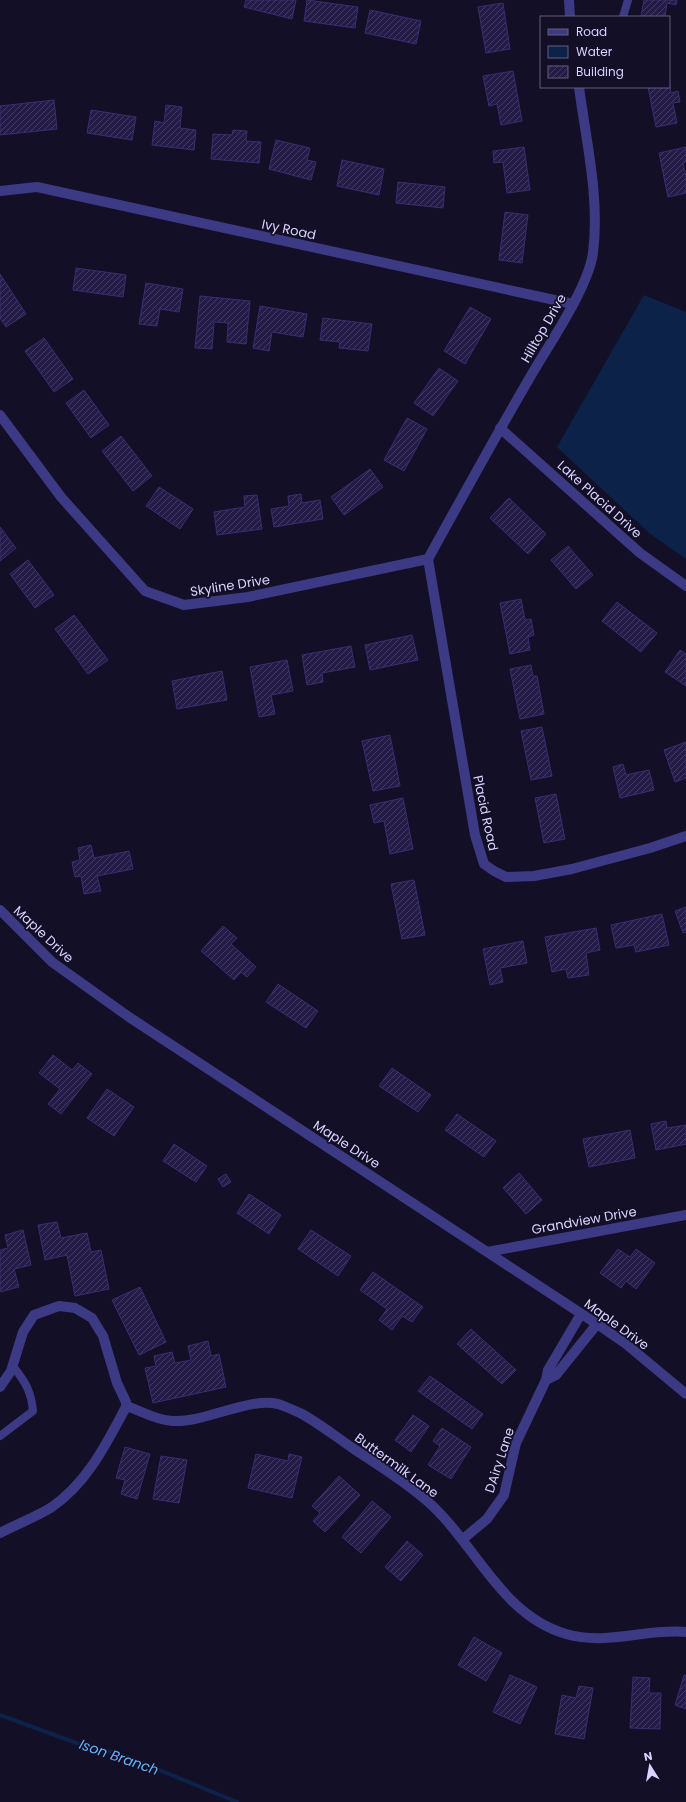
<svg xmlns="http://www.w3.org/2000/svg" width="686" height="1802" font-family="Poppins,sans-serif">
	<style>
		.water { fill: #0c2248 }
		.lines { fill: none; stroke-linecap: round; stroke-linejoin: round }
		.stream { stroke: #0c2248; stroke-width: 4 }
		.building { fill: url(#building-hatch); stroke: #3b2d73 }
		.service { stroke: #3d3a85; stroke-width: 8 }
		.minor { stroke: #3d3a85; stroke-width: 10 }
		.labels { text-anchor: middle; stroke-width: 3.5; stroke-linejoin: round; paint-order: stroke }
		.street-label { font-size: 13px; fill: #d9d4ff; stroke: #130f26 }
		.water-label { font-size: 14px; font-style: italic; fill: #62b6ff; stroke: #130f26 }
	</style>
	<defs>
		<pattern id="building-hatch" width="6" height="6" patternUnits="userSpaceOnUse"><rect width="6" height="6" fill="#241b47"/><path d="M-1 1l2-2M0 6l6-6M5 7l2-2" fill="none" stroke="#433b63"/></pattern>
	</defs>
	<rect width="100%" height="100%" fill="#130f26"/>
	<path class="water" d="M644 295 686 312V559L649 533 557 447Z"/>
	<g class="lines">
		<path class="stream" d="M0 1715 82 1745 123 1755 237 1802"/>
	</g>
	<path class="building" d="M246 0H296L292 19 244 7Z
		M307 0 358 7 355 28 304 21Z
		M644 0H677L676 5 667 3 665 17 641 16Z
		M503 3 510 49 486 53 478 7Z
		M370 10 421 21 416 44 365 33Z
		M513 71 522 121 501 125 497 104 489 106 483 76Z
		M669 81 671 93 678 91 680 102 673 103 677 123 656 127 648 87H669Z
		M54 100 57 129 0 135V106Z
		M166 105 182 107 180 128 196 130 194 150 152 145 155 121 164 123Z
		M91 110 136 117 132 140 87 133Z
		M233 130 247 131 246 141 261 142 259 163 211 159 213 134 232 135Z
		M276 140 310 148 307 160 316 162 311 180 269 169Z
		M524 147 530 190 507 193 503 162 494 163 493 151Z
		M686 147V162L683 163 686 177V193L668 197 659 153Z
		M342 160 384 169 379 195 337 186Z
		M398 182 445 187 443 208 396 203Z
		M505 212 528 215 522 263 499 260Z
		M76 268 126 275 123 297 73 290Z
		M0 274 26 314 6 327 0 318Z
		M146 283 183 289 179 312 160 309 157 326 139 324Z
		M200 296 250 301 246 344 227 342 228 323 214 322 212 349 195 348Z
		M260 306 307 314 303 337 272 332 269 351 253 348Z
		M470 307 491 319 465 364 444 351Z
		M323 318 372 324 368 351 339 348 340 342 320 340Z
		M44 338 73 379 54 392 25 351Z
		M439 368 458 381 433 416 414 403Z
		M84 390 109 425 91 438 66 403Z
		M407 418 427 429 404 471 384 460Z
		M121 436 152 476 133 491 102 451Z
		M370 469 383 487 344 515 331 497Z
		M159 487 193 509 180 529 146 506Z
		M301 494 302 503 320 500 323 519 274 527 271 509 289 506 288 496Z
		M257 495 262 529 217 535 214 512 245 507 244 496Z
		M509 498 546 534 528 554 490 518Z
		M0 527 16 548 0 561Z
		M568 546 593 575 576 589 551 560Z
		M28 560 54 595 35 608 10 574Z
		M521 599 525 620 531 619 534 635 528 637 530 650 510 654 500 603Z
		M617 602 657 633 641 652 602 621Z
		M74 615 108 660 88 674 55 629Z
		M412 635 418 660 370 670 365 645Z
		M351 646 355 667 322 673 323 682 307 685 302 655Z
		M680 650 686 654V686L665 672Z
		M287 660 293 691 271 695 275 714 259 717 250 667Z
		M531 665 533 676H537L544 714 520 719 510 669Z
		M222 671 227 700 177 709 172 681Z
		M542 727 552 776 531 780 521 731Z
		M390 735 400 786 373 791 362 741Z
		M686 742V778L675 782 664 750Z
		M623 764 626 775 649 770 654 790 620 798 613 767Z
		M556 794 565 839 544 843 535 798Z
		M403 798 413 849 390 854 384 821 374 823 370 805Z
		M91 845 94 858 129 851 133 869 97 876 101 891 84 894 81 876 75 877 72 862 80 860 78 848Z
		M414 880 425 935 402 939 391 884Z
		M686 907V932L683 933 675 911Z
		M662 914 669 945 636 952 634 945 616 948 611 925Z
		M223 926 237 938 231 944 256 967 247 977 241 972 234 980 201 951Z
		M596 928 600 950 586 953 589 975 568 978 566 969 552 972 545 937Z
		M523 941 527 963 500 968 503 982 490 985 483 949Z
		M278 984 318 1011 306 1028 266 1002Z
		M53 1055 72 1070 78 1063 92 1074 61 1114 48 1104 60 1089 39 1073Z
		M392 1068 431 1095 418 1112 379 1086Z
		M107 1089 134 1107 114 1136 87 1118Z
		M457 1114 496 1141 484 1157 445 1130Z
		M666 1121 667 1128 686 1125V1144L656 1150 651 1124Z
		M630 1130 635 1158 589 1167 583 1139Z
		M174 1144 207 1166 196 1182 163 1161Z
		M519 1173 542 1200 526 1214 503 1188Z
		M226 1174 231 1182 223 1187 218 1179Z
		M249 1194 281 1215 269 1234 237 1213Z
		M57 1222 61 1238 87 1233 91 1252 101 1250 109 1289 75 1296 67 1255 45 1260 38 1225Z
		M23 1230 31 1265 14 1269 19 1287 0 1292V1250L8 1248 5 1235Z
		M311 1230 351 1256 338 1276 298 1249Z
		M618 1249 630 1257 636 1249 655 1263 636 1289 626 1281 621 1288 600 1273Z
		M373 1272 423 1307 412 1322 402 1316 392 1330 379 1320 387 1309 360 1290Z
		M140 1287 166 1342 139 1355 112 1300Z
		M471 1329 516 1370 502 1384 457 1344Z
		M208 1341 211 1356 219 1354 226 1387 153 1403 145 1368 156 1366 154 1356 172 1352 175 1363 191 1360 188 1346Z
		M430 1376 483 1414 472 1429 418 1391Z
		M413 1415 429 1426 411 1452 395 1440Z
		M442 1428 471 1447 451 1479 428 1465 440 1446 433 1441Z
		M125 1447 150 1454 137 1499 121 1494 125 1480 116 1478Z
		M256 1454 288 1461 289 1454 302 1457 292 1498 248 1488Z
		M161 1456 187 1460 179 1503 153 1499Z
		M339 1476 360 1495 325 1532 313 1521 320 1513 312 1506Z
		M372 1501 391 1517 361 1553 342 1537Z
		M407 1541 423 1555 401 1581 385 1567Z
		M474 1637 502 1653 486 1681 458 1665Z
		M510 1675 537 1687 520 1724 493 1712Z
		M684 1675H686V1709L675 1705Z
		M633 1677 650 1678 649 1693H661L660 1729 630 1728Z
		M579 1686 593 1688 584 1739 555 1734 562 1695 576 1698Z"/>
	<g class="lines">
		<path class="service" d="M623 17 628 0
			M0 1436 33 1411C31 1390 25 1382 13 1366"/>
		<path class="minor" d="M569 0 570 17
			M0 191 37 187 573 304
			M0 415 61 497 145 591 184 605 248 597 428 559
			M500 428 640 553 686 586
			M428 559 475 835 484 864 494 871 506 877 534 876 572 869 650 848 686 836
			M428 559C461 499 494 439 529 379 547 347 588 289 593 253 600 198 586 141 579 87
			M0 910 52 962 129 1017 597 1324 626 1344 686 1394
			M487 1252 686 1215
			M546 1380 556 1375 597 1324
			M0 1387 11 1371 23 1332 34 1315 59 1306 75 1308 92 1318 103 1336 117 1383 126 1402V1407C106 1444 88 1482 52 1507 36 1517 17 1524 0 1533
			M126 1406C142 1411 155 1420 172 1421 206 1423 247 1397 278 1404 285 1406 293 1410 300 1413 319 1423 336 1437 354 1449 378 1465 404 1481 426 1500 475 1542 500 1615 566 1634 608 1646 646 1628 686 1632
			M463 1539 487 1519 504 1495 516 1443 546 1380 548 1370 581 1314"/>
	</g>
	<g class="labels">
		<g class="street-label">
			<text transform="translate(289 229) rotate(12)" y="5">Ivy Road</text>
			<text transform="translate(543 328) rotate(-60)" y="5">Hilltop Drive</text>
			<text transform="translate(600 499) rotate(42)" y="5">Lake Placid Drive</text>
			<text transform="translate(230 585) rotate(-9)" y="5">Skyline Drive</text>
			<text transform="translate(486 813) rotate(78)" y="5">Placid Road</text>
			<text transform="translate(44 934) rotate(43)" y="5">Maple Drive</text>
			<text transform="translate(347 1144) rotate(33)" y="5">Maple Drive</text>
			<text transform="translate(584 1220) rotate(-10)" y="5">Grandview Drive</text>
			<text transform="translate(617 1324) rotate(36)" y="5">Maple Drive</text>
			<text transform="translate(499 1460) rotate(-72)" y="5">DAiry Lane</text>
			<text transform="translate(397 1465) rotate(36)" y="5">Buttermilk Lane</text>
		</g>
		<g class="water-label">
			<text transform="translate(119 1757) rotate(19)" y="5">Ison Branch</text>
		</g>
	</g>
	<rect x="540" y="16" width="130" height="72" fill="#130f26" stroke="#625e7d"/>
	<rect x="548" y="29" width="20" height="6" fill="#3d3a85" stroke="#625e7d"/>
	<text x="576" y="36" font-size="12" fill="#d9d4ff">Road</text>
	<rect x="548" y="46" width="20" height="12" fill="#0c2248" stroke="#625e7d"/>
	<text x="576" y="56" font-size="12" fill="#d9d4ff">Water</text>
	<rect x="548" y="66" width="20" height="12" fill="url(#building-hatch)" stroke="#625e7d"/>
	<text x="576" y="76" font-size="12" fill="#d9d4ff">Building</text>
	<g transform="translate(650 1766) rotate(349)" stroke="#130f26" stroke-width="3" paint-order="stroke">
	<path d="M0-3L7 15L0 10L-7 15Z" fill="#d9d4ff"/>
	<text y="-6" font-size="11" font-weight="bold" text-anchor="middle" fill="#d9d4ff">N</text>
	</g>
</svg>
